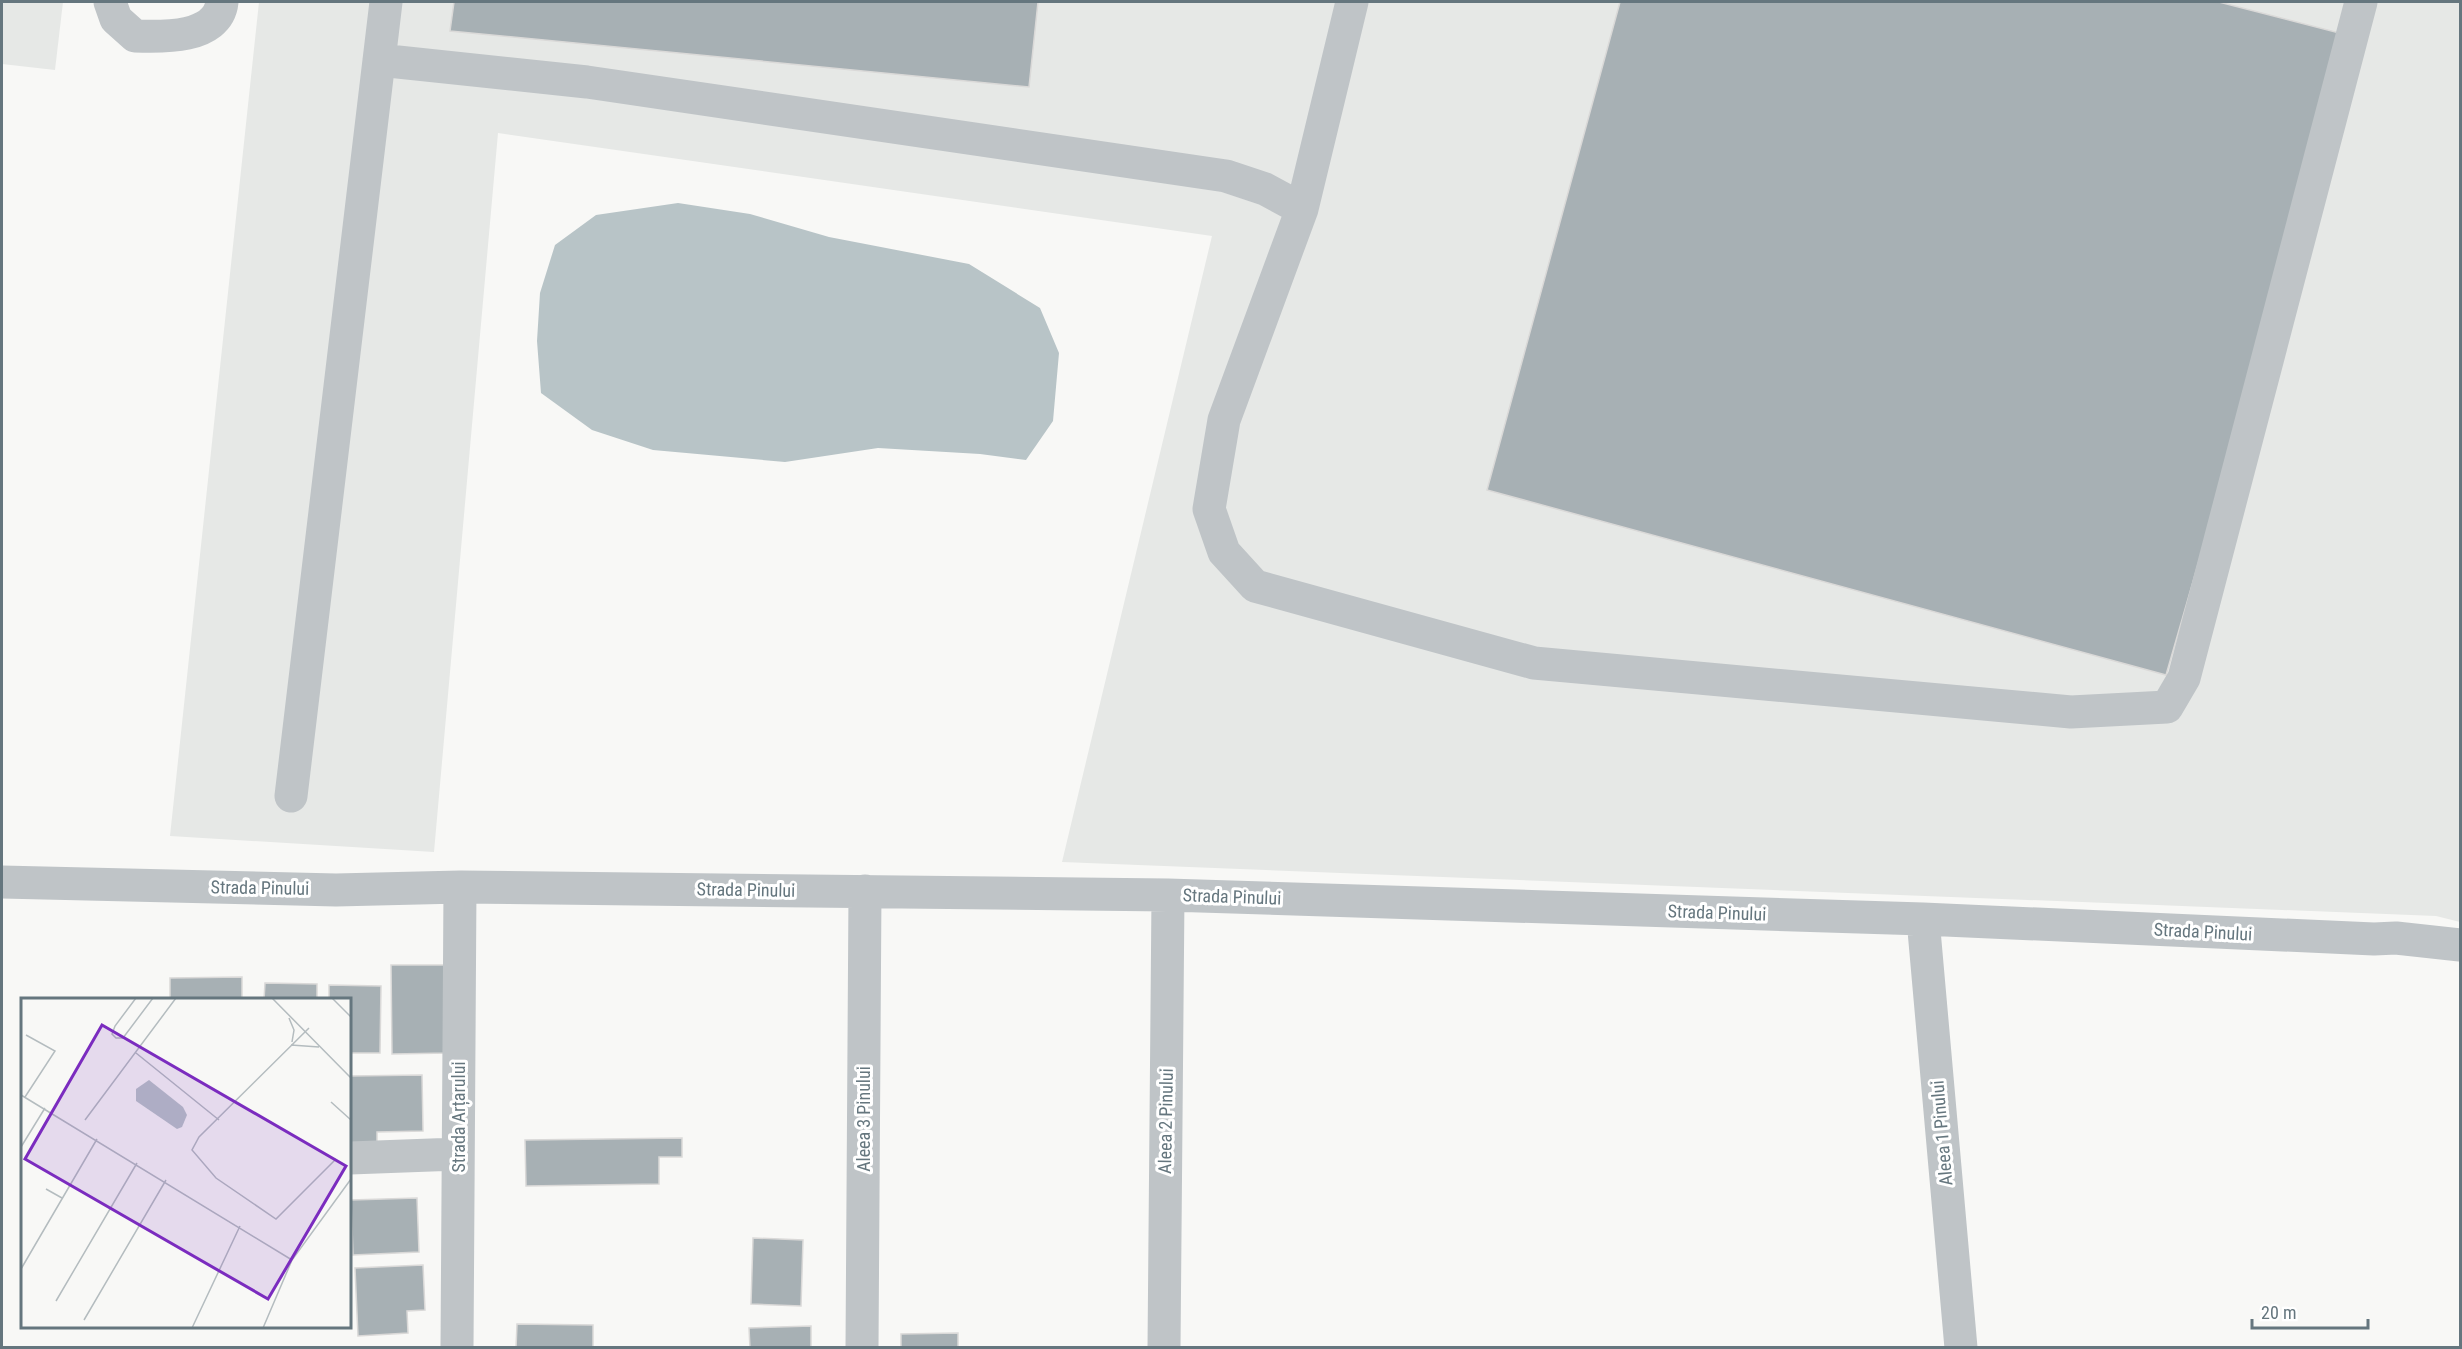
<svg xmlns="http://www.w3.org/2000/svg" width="2462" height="1349" font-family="'Roboto Condensed',sans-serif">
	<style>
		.built { fill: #e6e8e6 }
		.water { fill: #b8c4c7 }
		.building { fill: #a7b0b4; stroke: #dad9d8; stroke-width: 1.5 }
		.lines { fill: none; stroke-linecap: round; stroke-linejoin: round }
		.minor { stroke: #bfc4c7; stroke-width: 33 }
		.labels { text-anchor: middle; stroke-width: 6; stroke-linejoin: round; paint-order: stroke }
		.street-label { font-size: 18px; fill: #65767e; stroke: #fff }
		.inset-road { fill: none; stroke: #b4bcbf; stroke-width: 1.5 }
		.view { fill: #7b2cbf; fill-opacity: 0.15; stroke: #7b2cbf; stroke-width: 3 }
		.inset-edge { fill: none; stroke: #65767e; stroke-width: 3 }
	</style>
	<rect width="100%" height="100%" fill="#f8f8f6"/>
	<path class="built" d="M2 2H63L55 70 2 64Z
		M259 2H2460V922L2436 916 1062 862 1212 236 498 133 434 852 170 836Z"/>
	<path class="water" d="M678 203 750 214 829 237 969 264 1040 308 1059 353 1053 421 1026 460 980 454 878 448 785 462 653 450 592 430 541 393 537 341 540 293 555 245 596 215Z"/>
	<path class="building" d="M454 2H1038L1029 87 450 31Z
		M1620 2H2219L2351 36 2166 675 1487 490Z
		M391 965H448V1053L392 1054Z
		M242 977V1000H170V978Z
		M265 983 317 984V1000H264Z
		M329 985 381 986 380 1053H350V1000H329Z
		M422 1075 423 1131 377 1132V1148H350V1076Z
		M682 1138V1157H659V1184L526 1186 525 1140Z
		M417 1198 419 1252 353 1255 351 1200Z
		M753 1238 803 1240 801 1306 751 1304Z
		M423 1265 425 1310 407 1311 408 1333 358 1336 355 1268Z
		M517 1324 593 1325V1348H516Z
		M811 1326V1348H750L749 1328Z
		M958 1333V1348H901V1334Z"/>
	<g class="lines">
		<path class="minor" d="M110 2 116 19 135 36C162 37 218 39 222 2
			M1352 2 1302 209 1224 420 1209 509 1224 552 1255 586 1534 663 2071 712 2167 707 2184 678 2361 2
			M379 60 587 82 1226 176 1265 189 1302 209
			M291 796 386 2
			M2 882 336 890 460 887 1168 895 1923 919 2374 939 2396 938 2460 945
			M1923 919 1961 1348
			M350 1158 458 1154
			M457 1348 460 887
			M862 1348 865 891
			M1164 1348 1168 895"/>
	</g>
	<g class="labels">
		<g class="street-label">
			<text transform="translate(260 888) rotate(1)" y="6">Strada Pinului</text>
			<text transform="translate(746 890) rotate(1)" y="6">Strada Pinului</text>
			<text transform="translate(1232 897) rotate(2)" y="6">Strada Pinului</text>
			<text transform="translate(1717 913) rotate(2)" y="6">Strada Pinului</text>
			<text transform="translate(2203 932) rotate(3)" y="6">Strada Pinului</text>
			<text transform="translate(459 1117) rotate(-90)" y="6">Strada Arțarului</text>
			<text transform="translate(864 1119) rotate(-90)" y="6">Aleea 3 Pinului</text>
			<text transform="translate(1166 1121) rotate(-89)" y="6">Aleea 2 Pinului</text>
			<text transform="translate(1942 1133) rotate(-95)" y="6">Aleea 1 Pinului</text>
		</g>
	</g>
	<g transform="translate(21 998)">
		<rect width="330" height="330" fill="#f8f8f6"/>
		<path d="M128 82 162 109 166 117 161 129 156 131 115 103V91Z" fill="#b8c4c7"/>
		<path class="inset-road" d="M115 0 94 28 91 36 95 40H102L132 0M251 0 330 80M311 0 330 19M268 20 273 32 271 44M288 30 178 139 171 152 195 180 255 221 315 161M270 47 298 49M115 55 198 122M0 97 271 262M4 99 34 53 5 37M310 104 330 122M64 122 155 0M0 149 24 110M25 191 41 200M0 271 76 141M35 303 116 165M63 322 145 182M171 330 219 228M242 330 271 262 330 181"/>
		<path class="view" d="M81 27 325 168 247 301 4 161Z"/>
		<rect width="330" height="330" class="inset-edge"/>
	</g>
	<rect width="2462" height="1349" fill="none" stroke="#65767e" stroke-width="6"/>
	<path d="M2252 1319v9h116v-9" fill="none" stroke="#65767e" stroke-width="3"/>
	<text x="2261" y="1319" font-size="18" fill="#65767e" stroke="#ffffff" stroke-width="4.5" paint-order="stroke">20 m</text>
</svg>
